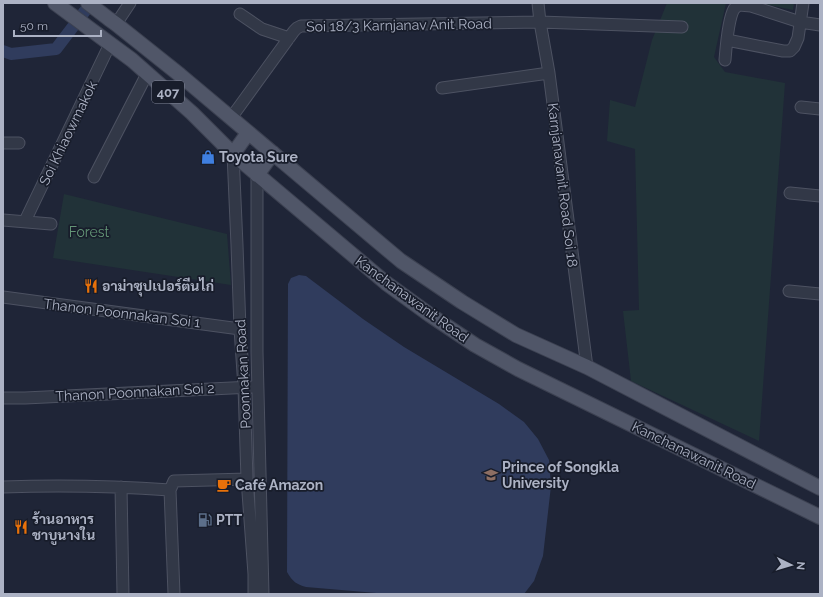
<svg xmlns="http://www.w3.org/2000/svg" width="823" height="597" font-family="Raleway,Sarabun,sans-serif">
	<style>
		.green { fill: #213238 }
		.water { fill: #303c5d }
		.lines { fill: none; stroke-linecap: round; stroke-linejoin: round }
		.canal { stroke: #303c5d; stroke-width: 12 }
		.minor-casing { stroke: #4d5262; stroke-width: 13 }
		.major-casing { stroke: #3c4151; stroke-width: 16 }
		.minor { stroke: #323847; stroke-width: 11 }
		.major { stroke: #505668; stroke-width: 14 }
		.labels { text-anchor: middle; stroke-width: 3.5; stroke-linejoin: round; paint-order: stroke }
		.shield { fill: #181d2b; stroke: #808596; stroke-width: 1 }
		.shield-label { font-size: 13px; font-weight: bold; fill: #acb2c4 }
		.street-label { font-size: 14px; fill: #acb2c4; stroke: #181d2b }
		.poi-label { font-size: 14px; font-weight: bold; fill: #acb2c4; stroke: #181d2b; text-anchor: start }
		.park-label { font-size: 14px; fill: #639576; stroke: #181d2b }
	</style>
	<rect width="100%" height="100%" fill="#1f2537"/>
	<path class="green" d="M667 3H726L714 57 725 72 785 83 759 441 631 381 623 311 639 310 635 149 607 141 610 100 635 107 652 40Z
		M760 3H794L793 10Z
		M64 194 227 234 231 285 53 258Z"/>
	<path class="water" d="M299 275 306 276 363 319 404 347 499 404 524 422 538 439 549 460 551 486 543 556 534 581 524 594H388L306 587C296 584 293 582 287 572L288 284 291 278Z"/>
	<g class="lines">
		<path class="canal" d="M3 51 11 54 56 49 91 3"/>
		<defs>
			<path id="minor" d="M538 3 540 22 549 73 587 367
				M240 14 262 29 289 38
				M116 24 130 3
				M727 40 783 51H790L794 47 798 38 803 3
				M725 60C726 48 728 19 734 9 736 7 736 7 739 5L751 6 800 22 820 25
				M442 88 549 73
				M801 107 820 109
				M231 118 294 31 297 28 301 26 540 22 682 27
				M3 143H19
				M233 154 237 245 240 329 244 387 247 479 254 574V594
				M257 175V352L263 594
				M94 177 147 74
				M790 193 820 196
				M3 220 51 224
				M25 221 110 44
				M789 291 820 294
				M3 297 240 329
				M3 398H25L252 387
				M3 487C59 485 114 486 170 490L174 481 247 479
				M121 487 123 594
				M170 490 174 594"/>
			<path id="major" d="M55 3 132 60 192 113 233 154 386 283 430 315 475 345 518 369 820 517
				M88 3 109 19 116 24 180 75 401 261 462 302 516 335 587 367 820 488
				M233 154 248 133
				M257 175 273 153"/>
		</defs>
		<use href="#minor" class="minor-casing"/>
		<use href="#major" class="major-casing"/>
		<use href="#minor" class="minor"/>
		<use href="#major" class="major"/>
	</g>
	<defs>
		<symbol id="shop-bare" viewBox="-9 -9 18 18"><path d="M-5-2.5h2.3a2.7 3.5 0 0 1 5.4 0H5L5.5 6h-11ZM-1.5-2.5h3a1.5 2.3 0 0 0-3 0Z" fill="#3f7fe0" stroke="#181d2b" stroke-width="2.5" paint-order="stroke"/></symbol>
		<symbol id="restaurant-bare" viewBox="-9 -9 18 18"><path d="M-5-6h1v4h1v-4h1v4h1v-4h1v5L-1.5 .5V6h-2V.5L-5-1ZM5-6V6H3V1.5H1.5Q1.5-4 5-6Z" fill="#e8710a" stroke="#181d2b" stroke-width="2.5" paint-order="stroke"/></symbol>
		<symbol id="university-bare" viewBox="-9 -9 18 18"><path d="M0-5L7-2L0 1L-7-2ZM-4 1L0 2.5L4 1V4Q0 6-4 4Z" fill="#8d6e63" stroke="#181d2b" stroke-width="2.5" paint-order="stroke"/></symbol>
		<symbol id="cafe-bare" viewBox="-9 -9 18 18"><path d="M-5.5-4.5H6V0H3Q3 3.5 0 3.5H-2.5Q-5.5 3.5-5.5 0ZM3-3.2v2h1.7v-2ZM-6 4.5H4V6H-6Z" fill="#e8710a" stroke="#181d2b" stroke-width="2.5" paint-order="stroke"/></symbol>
		<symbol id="fuel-bare" viewBox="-9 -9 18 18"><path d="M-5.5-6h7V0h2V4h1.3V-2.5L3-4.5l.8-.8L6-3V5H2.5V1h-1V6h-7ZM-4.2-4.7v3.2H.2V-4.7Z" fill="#5c6f8a" stroke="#181d2b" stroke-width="2.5" paint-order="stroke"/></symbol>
	</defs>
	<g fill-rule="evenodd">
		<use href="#shop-bare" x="198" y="147" width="20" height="20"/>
		<use href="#restaurant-bare" x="81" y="276" width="20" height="20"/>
		<use href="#university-bare" x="481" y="465" width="20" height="20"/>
		<use href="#cafe-bare" x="214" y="475" width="20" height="20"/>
		<use href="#fuel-bare" x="195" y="510" width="20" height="20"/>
		<use href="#restaurant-bare" x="11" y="517" width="20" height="20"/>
	</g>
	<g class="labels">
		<rect class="shield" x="152" y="81" width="32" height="22" rx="3"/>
		<g class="shield-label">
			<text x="168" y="97">407</text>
		</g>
		<g class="street-label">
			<text transform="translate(399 25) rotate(-1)" y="5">Soi 18/3 Karnjanav Anit Road</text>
			<text transform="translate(68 133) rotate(-64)" y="5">Soi Khiaowmakok</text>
			<text transform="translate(563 185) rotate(83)" y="5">Karnjanavanit Road Soi 18</text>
			<text transform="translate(412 299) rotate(36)" y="5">Kanchanawanit Road</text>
			<text transform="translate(122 313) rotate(7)" y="5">Thanon Poonnakan Soi 1</text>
			<text transform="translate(243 374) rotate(-93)" y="5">Poonnakan Road</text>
			<text transform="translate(135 392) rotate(-3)" y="5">Thanon Poonnakan Soi 2</text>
			<text transform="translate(694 455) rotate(26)" y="5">Kanchanawanit Road</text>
		</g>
		<g class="poi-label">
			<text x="219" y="162">Toyota Sure</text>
			<text x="102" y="291">อาม่าซุปเปอร์ตีนไก่</text>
			<text x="502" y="472">Prince of Songkla<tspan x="502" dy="16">University</tspan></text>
			<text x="235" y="490">Café Amazon</text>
			<text x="32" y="524">ร้านอาหาร<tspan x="32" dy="16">ชาบูนางใน</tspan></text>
			<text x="216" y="525">PTT</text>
		</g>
		<g class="park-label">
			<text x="89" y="237">Forest</text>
		</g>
	</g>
	<rect width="823" height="597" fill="none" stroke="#acb2c4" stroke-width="8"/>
	<g transform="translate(791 565) rotate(95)" stroke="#181d2b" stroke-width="3" paint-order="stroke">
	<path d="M0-3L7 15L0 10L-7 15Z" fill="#acb2c4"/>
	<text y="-6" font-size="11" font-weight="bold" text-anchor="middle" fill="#acb2c4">N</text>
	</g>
	<path d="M14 30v6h87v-6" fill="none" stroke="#acb2c4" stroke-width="2"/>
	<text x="20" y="30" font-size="12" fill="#acb2c4" stroke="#181d2b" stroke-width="3" paint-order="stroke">50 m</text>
</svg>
